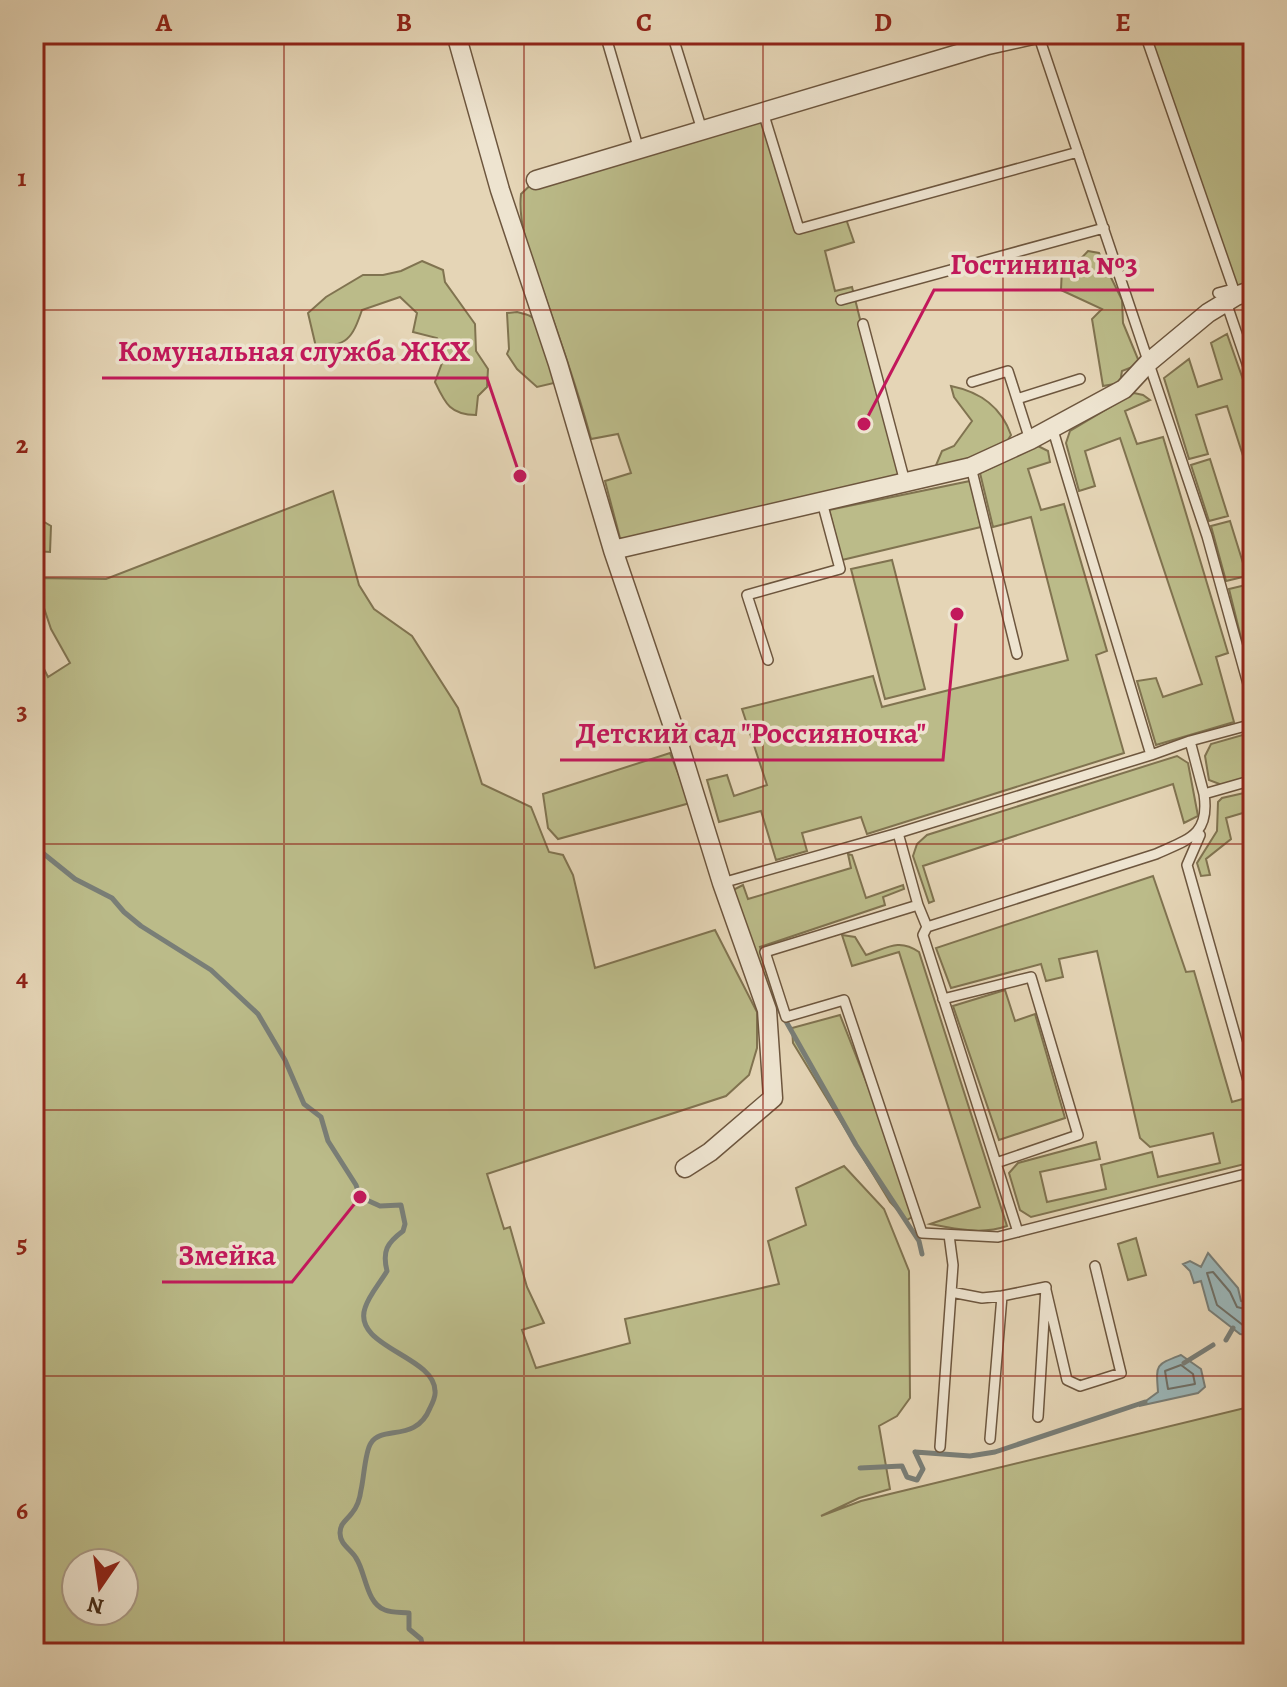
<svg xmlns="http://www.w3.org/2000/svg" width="1287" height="1687" font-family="Alegreya,serif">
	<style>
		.green { fill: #bbbb89; stroke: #807350; stroke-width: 2; fill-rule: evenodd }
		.water { fill: #9bb6b8; stroke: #797e77; stroke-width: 2 }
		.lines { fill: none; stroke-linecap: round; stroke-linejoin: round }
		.shore { stroke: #707067; stroke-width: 2 }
		.stream { stroke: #797e77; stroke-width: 5 }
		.service-casing { stroke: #6d563e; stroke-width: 12 }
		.minor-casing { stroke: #6d563e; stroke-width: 21 }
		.service { stroke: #eee4d0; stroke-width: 9 }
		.minor { stroke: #eee4d0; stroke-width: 18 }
		.grid { fill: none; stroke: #8f2418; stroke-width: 2; stroke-opacity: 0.55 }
		.leader { fill: none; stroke: #c2185b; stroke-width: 3 }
		.callout-dot { fill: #c2185b; stroke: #eee4d0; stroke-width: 3 }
		.callout-label { font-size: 30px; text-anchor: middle; font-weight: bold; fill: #c2185b; stroke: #eee4d0; stroke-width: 7; stroke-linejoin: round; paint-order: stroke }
		.neatline { fill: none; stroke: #8f2418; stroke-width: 3 }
		.grid-label { font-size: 26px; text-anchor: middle; font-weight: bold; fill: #8f2418 }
	</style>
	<rect width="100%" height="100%" fill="#e5d5b6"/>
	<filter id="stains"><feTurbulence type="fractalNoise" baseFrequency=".0025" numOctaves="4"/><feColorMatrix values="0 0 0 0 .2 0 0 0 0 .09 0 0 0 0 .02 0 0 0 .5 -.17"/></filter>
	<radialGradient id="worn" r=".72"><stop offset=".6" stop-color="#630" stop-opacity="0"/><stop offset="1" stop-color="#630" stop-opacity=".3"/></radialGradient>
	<path class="green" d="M1146 34H1253V289L1236 295Z
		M763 112 799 229 845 216 854 242 825 251 835 291 852 287 900 480 640 540 620 538 605 481 631 473 618 434 591 439C579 393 563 348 547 302 536 268 517 230 521 194L536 180Z
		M1088 251 1099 253 1122 300 1123 323 1140 364 1122 371 1120 383 1103 386 1092 319 1102 309 1061 290 1062 267 1075 265Z
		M422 261 443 270 445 282 475 324 476 351 488 369 487 387 478 396 476 415C450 415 445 403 435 382L442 363 448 356 437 338 413 332 417 313 400 297 362 310C352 339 347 346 316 347L308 313 326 297 363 275H383L401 271Z
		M517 312C521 313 526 314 530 316 546 324 555 366 554 383L537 387 517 369 507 354 509 349 507 313Z
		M1227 334 1253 408V487L1227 406 1196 415 1208 454 1189 459 1164 378 1189 359 1198 387 1222 379 1211 343Z
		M951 386C980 392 1001 406 1011 435L1004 446 934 470 942 451 954 446 972 421 954 397Z
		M1134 393 1143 395 1150 400 1125 411 1137 444 1163 437 1228 653 1216 657 1234 722 1156 745 1137 681 1156 678 1163 697 1202 684 1120 438 1085 451 1095 486 1079 491 1066 443 1070 431Z
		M1038 446 1048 451 1050 462 1028 469 1041 510 1064 504 1107 651 1096 655 1124 753 867 834 861 817 802 833 807 851 776 860 761 811 719 822 707 780 727 775 734 796 767 785 742 709 873 676 882 707 1068 660 1031 517 993 527 980 473Z
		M1210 459 1228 516 1209 521 1191 465Z
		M970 481 981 527 842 560 829 510Z
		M333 491 359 585 374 609 412 636 458 708 482 784 531 807 549 852 563 855 573 875 595 968 715 930 757 1012V1048L749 1075 726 1096 487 1174 504 1229 510 1227 527 1287 544 1323 522 1330 536 1368 630 1343 625 1319 779 1284 768 1241 806 1225 796 1188 844 1166 884 1209 909 1271 910 1398 897 1416 879 1426 890 1489 859 1498 821 1516 861 1501 1253 1406V1653H34V636L39 640V659L48 677 70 663 51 629 34 578 106 579ZM76 1563H124V1611H76Z
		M34 516 51 526 50 552 34 551Z
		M1230 521 1247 576 1226 581 1211 526Z
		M892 560 925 689 885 699 851 569Z
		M1250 584 1253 595V644L1243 646 1229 589Z
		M1253 732V776L1222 785 1209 780 1205 756 1211 744Z
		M670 753 690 803 558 839 548 828 543 794Z
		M1177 756 1188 763 1198 816 1184 823 1173 784 923 866 934 901 929 903 913 856 917 844 927 835Z
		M1253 791V810L1226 818 1231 839 1206 859 1210 875 1201 876 1197 863 1217 831 1218 802 1222 798Z
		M848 854 852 855 866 898 903 885 904 889 883 897 885 905 760 947 782 1012 765 991 733 890 743 885 748 899 851 868Z
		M1153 876 1186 972 1194 971 1232 1102 1246 1098 1253 1126V1162L1031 1217 1020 1210 1009 1173 1018 1163 1096 1142 1100 1159 1040 1172 1047 1202 1106 1189 1101 1165 1152 1152 1158 1177 1220 1163 1213 1133 1150 1147 1140 1138 1097 951 1059 959 1063 977 1046 981 1041 964 951 988 936 948Z
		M842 935 855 937 866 955C887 948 899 938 919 952L1007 1226C982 1235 955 1229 930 1224L980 1207 899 952 852 966Z
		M1005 990 1015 1021 1035 1014 1065 1118 999 1140 953 1006Z
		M840 1015 873 1099 912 1217 907 1220 890 1202 793 1043 792 1028Z
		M1136 1238 1146 1275 1128 1280 1118 1244Z"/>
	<path class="water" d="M1208 1253 1238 1288 1241 1301 1253 1304V1336L1240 1334 1209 1310 1201 1281 1194 1283 1190 1271 1183 1264 1190 1261 1201 1267Z
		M1181 1355 1201 1369 1205 1387 1198 1393 1139 1406 1158 1392C1156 1364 1155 1365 1181 1355Z"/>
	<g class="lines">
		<path class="shore" d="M1253 1311 1237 1307 1230 1292 1213 1272 1207 1273 1217 1305 1244 1326 1253 1328
			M1181 1365 1193 1374 1195 1384 1168 1389 1165 1371Z"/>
		<path class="stream" d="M34 846 75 879 112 898 124 912 141 926 211 970 258 1014 285 1060 304 1104 321 1117 328 1141 356 1185 360 1197 380 1206 401 1205 405 1224 403 1231C387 1243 382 1251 387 1271 380 1283 369 1295 365 1308 352 1347 435 1356 435 1391 436 1396 432 1404 430 1408 416 1443 382 1425 371 1443 365 1451 364 1478 361 1490 360 1498 357 1507 352 1513 347 1520 340 1523 340 1533 340 1545 351 1549 356 1558 366 1573 366 1603 385 1610 392 1613 402 1612 409 1613V1629L421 1639 424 1653
			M770 993 856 1145 919 1241 922 1254
			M1226 1340 1233 1328
			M1184 1363 1213 1345
			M915 1452 970 1456 995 1452 1145 1402
			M860 1468 902 1466 907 1477 917 1480 923 1469 915 1452"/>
		<defs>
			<path id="service" d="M605 34 639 150
				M672 34 702 130
				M1038 34 1207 536 1253 702
				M1145 34 1236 296
				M763 112 799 229 1078 152
				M1218 293 1233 289
				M841 300 1104 228
				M1226 302 1253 381
				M863 324 905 482
				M972 382 1008 371 1030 440
				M1017 399 1080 379
				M1052 427 1151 755 1190 741 1204 794
				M971 467 1017 654
				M768 660 747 595 840 569 822 502
				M1190 741 1253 724
				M1253 780 1204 794C1210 835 1189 839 1156 854L927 927 918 905 765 952 786 1017 844 1000 922 1233 998 1237 1253 1172
				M898 833 918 905
				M1200 835 1187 865 1253 1098
				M722 883 898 833 1151 755
				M927 927 923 935 1018 1232
				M943 999 1031 977 1078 1135 996 1163
				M1046 1290 1067 1380 1080 1386 1121 1373 1095 1266
				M951 1292 982 1298 1002 1296 990 1439
				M1002 1296 1046 1287 1038 1417
				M940 1447 953 1265 949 1235"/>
			<path id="minor" d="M456 34 500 190 558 364 613 550 678 741 722 883 767 1010 773 1098 710 1152 685 1168
				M536 180 988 45 1037 34
				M613 550 971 467 1030 440 1124 389 1149 362 1208 313 1236 296 1253 290"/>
		</defs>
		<use href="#service" class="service-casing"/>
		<use href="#minor" class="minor-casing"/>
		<use href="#service" class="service"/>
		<use href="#minor" class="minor"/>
	</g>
	<path class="grid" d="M284 34V1653M524 34V1653M763 34V1653M1003 34V1653M34 310H1253M34 577H1253M34 844H1253M34 1110H1253M34 1376H1253"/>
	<path class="leader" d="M864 424L934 290H1154M520 476L487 378H102M957 614L943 760H560M360 1197L292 1282H162"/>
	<g class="callout-dot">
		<circle cx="864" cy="424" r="8"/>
		<circle cx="520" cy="476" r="8"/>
		<circle cx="957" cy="614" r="8"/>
		<circle cx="360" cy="1197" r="8"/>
	</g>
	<g class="callout-label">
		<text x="1044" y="274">Гостиница №3</text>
		<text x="294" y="361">Комунальная служба ЖКХ</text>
		<text x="751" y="743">Детский сад "Россияночка"</text>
		<text x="227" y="1265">Змейка</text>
	</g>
	<rect width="1287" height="1687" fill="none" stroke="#e5d5b6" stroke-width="88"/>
	<g transform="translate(100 1587) rotate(193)"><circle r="38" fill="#eee4d0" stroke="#aa9a86" stroke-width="2"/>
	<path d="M0-6L14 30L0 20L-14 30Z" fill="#8f2418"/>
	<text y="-12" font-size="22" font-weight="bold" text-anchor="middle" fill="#452b16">N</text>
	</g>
	<rect x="44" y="44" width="1199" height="1599" class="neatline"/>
	<g class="grid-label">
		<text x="164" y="31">A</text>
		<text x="404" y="31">B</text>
		<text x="644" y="31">C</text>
		<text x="883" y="31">D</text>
		<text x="1123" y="31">E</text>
		<text x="22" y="186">1</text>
		<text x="22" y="453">2</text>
		<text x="22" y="719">3</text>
		<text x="22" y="986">4</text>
		<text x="22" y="1252">5</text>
		<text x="22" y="1519">6</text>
	</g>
	<rect width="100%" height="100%" filter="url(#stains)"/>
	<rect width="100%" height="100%" fill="url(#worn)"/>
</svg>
